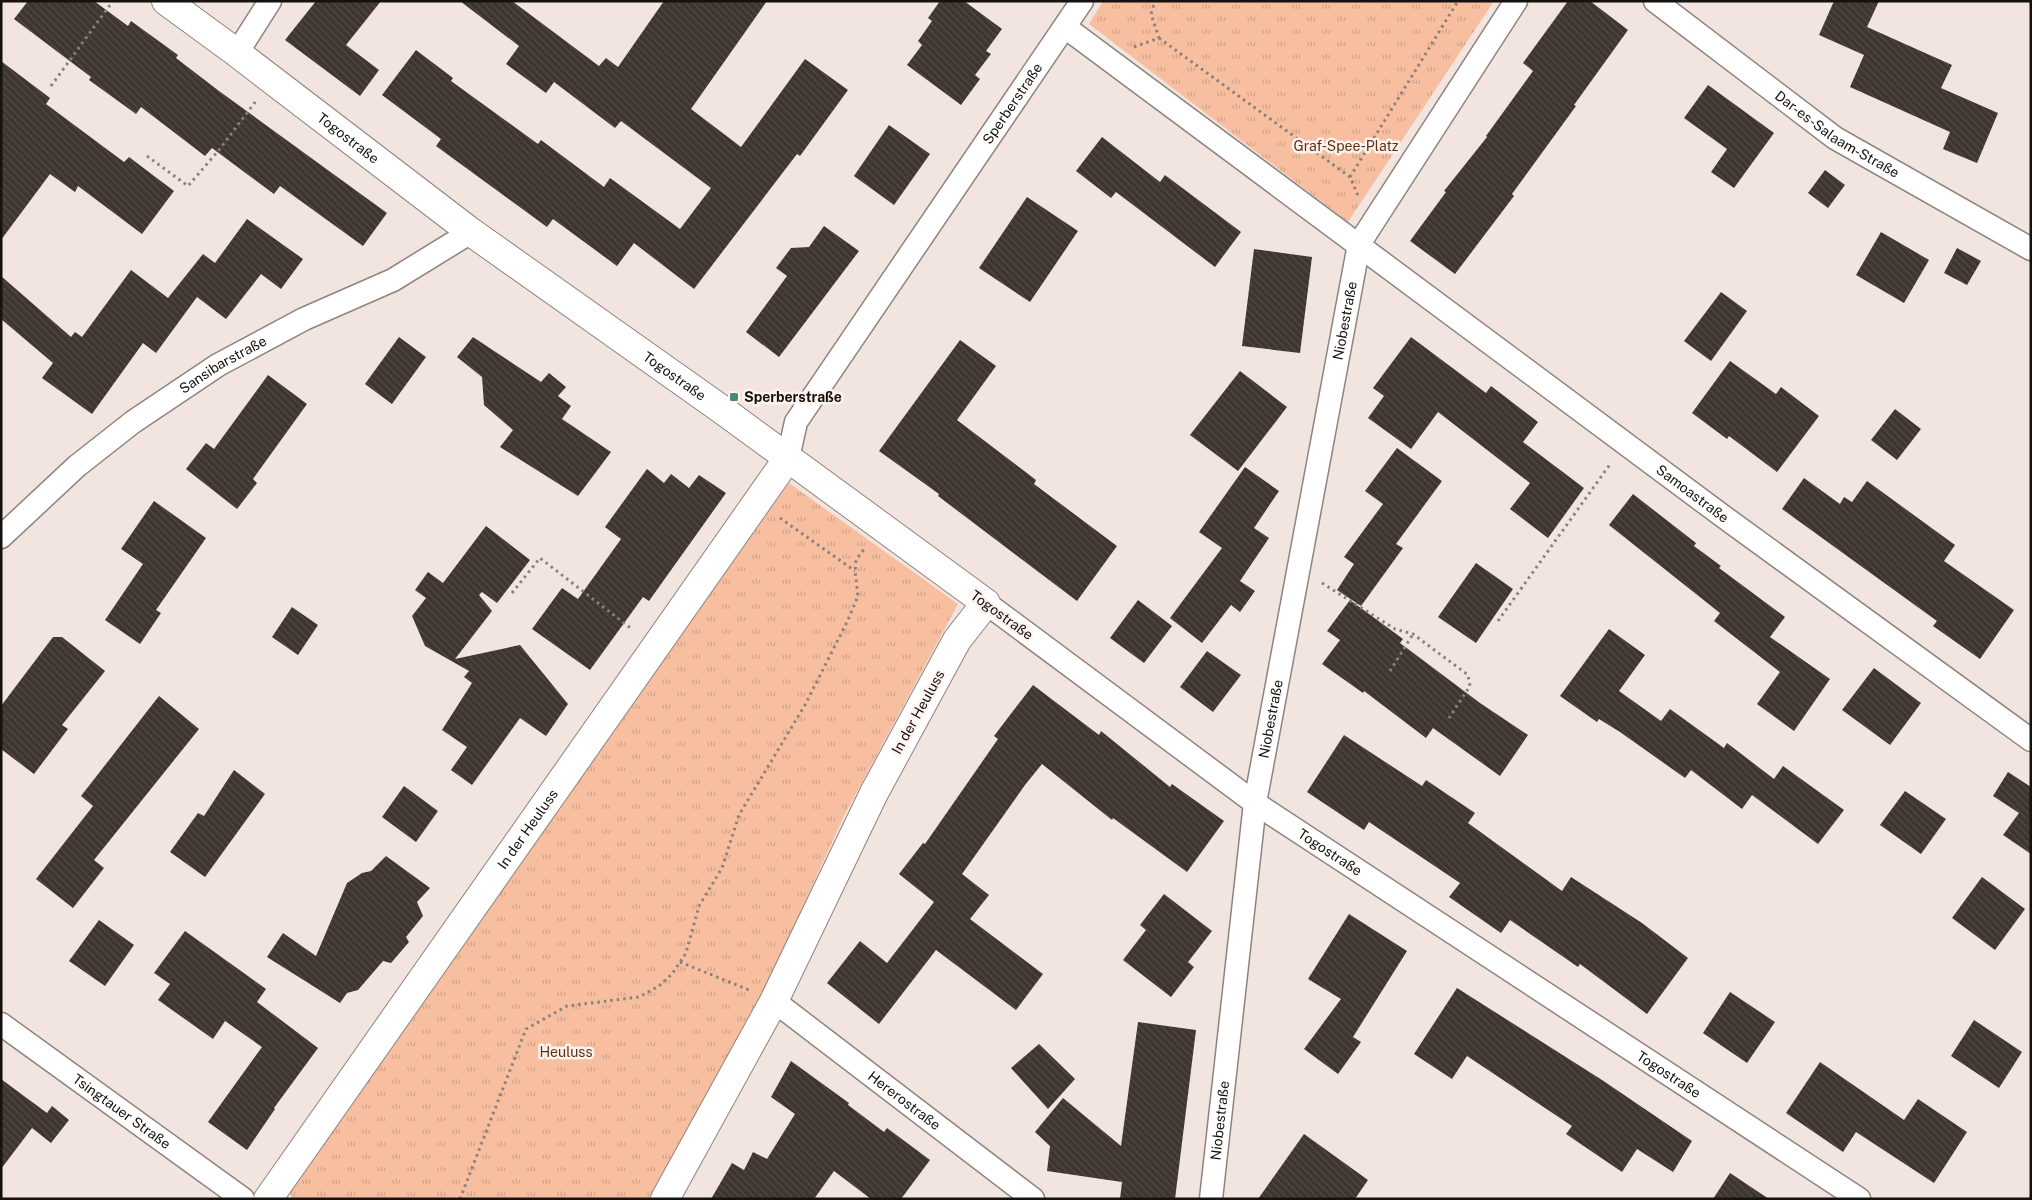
<svg xmlns="http://www.w3.org/2000/svg" width="2032" height="1200" font-family="'Public Sans',sans-serif">
	<style>
		.park { fill: url(#park-tufts) }
		.building { fill: url(#building-back-hatch) }
		.lines { fill: none; stroke-linecap: round; stroke-linejoin: round }
		.street-casing { stroke: #8f837d; stroke-width: 25 }
		.secondary-casing { stroke: #8f837d; stroke-width: 30 }
		.path { stroke: #8a817c; stroke-width: 3; stroke-dasharray: 2.5 4; stroke-linecap: butt }
		.street { stroke: #fff; stroke-width: 22 }
		.secondary { stroke: #fff; stroke-width: 28 }
		.poi-dot { fill: #468a7d; stroke: #fef3ee; stroke-width: 2 }
		.labels { text-anchor: middle; stroke-width: 5; stroke-linejoin: round; paint-order: stroke }
		.street-label { font-size: 14px; fill: #15110e; stroke: #fef3ee }
		.park-label { font-size: 14px; fill: #622f0e; stroke: #fef3ee }
		.poi-label { font-size: 14px; font-weight: bold; fill: #15110e; stroke: #fef3ee; text-anchor: start }
	</style>
	<defs>
		<pattern id="park-tufts" width="24" height="20" patternUnits="userSpaceOnUse" patternTransform="scale(1.25)"><rect width="24" height="20" fill="#f7bfa0"/><path d="M3 7l-1-3M5 7V3M7 7l1-3M15 17l-1-3M17 17v-4M19 17l1-3" fill="none" stroke="#d3a389"/></pattern>
		<pattern id="building-back-hatch" width="6" height="6" patternUnits="userSpaceOnUse" patternTransform="scale(1.25)"><rect width="6" height="6" fill="#3f3530"/><path d="M-1 5l2 2M0 0l6 6M5-1l2 2" fill="none" stroke="#514944"/></pattern>
	</defs>
	<rect width="100%" height="100%" fill="#f2e5df"/>
	<path class="park" d="M1103 1H1494L1348 222 1089 24Z
		M789 483 958 604 844 816 757 1007 654 1199H292L289 1188Z"/>
	<path class="building" d="M28 1H94L128 26 131 21 178 55 176 58 219 91 387 213 363 246 280 186 274 194 212 148 205 156 141 107 136 114 89 80 91 77 14 19Z
		M316 1H381L346 45 379 70 360 96 285 40Z
		M460 1H512L599 66 606 58 618 67 664 1H767L691 109 741 147 805 59 848 90 800 156 797 154 694 289 634 243 617 266 553 219 547 227 436 146 441 139 382 95 416 50 453 78 451 81 538 144 541 140 604 187 610 178 680 229 711 188 621 121 615 128 554 82 546 93 506 64 519 46Z
		M940 1H964L1002 29 986 51 991 54 975 75 980 79 961 105 907 65 922 45 918 41 932 21 928 18Z
		M1568 1H1590L1628 30 1574 105 1576 106 1512 194 1514 196 1455 274 1410 241 1446 192 1444 191 1487 137 1486 136 1533 71 1523 63Z
		M1834 1H1879L1867 27 1952 65 1941 88 1998 113 1977 163 1943 149 1950 132 1850 87 1864 55 1819 35Z
		M1 61 50 98 46 104 124 162 129 157 174 191 142 234 78 186 75 192 50 174 1 240Z
		M1708 85 1774 133 1734 188 1711 172 1727 149 1684 118Z
		M889 125 930 154 894 205 854 176Z
		M1102 137 1160 182 1165 175 1241 232 1215 267 1116 192 1111 198 1076 171Z
		M1825 170 1845 185 1828 208 1808 193Z
		M1027 197 1078 231 1030 302 979 268Z
		M247 219 303 259 281 289 261 274 226 319 197 297 156 353 143 343 92 414 42 378 53 363 1 319V276L71 337 75 332 82 337 131 270 168 298 203 254 215 263Z
		M824 226 859 251 779 357 746 332 787 276 776 268 791 248 809 247Z
		M1881 232 1929 260 1904 303 1856 275Z
		M1957 248 1981 261 1967 285 1944 273Z
		M1254 249 1312 257 1300 353 1242 346Z
		M1721 292 1747 311 1711 361 1684 341Z
		M399 337 426 357 392 404 365 384Z
		M473 337 541 382 549 373 566 387 558 396 571 406 562 419 611 452 578 496 500 447 513 430 484 405 482 377 457 357Z
		M1411 337 1486 393 1491 386 1538 422 1523 442 1584 488 1548 538 1510 509 1530 483 1438 412 1411 449 1368 418 1384 396 1373 388Z
		M960 340 996 366 957 420 1036 480 1034 484 1117 546 1077 601 938 496 939 494 879 451Z
		M1730 361 1776 394 1781 387 1819 416 1777 472 1729 436 1727 439 1692 413Z
		M1240 371 1287 407 1238 471 1190 435Z
		M268 375 307 404 253 479 257 483 237 509 186 469 206 443 214 449Z
		M1895 409 1921 429 1897 460 1871 440Z
		M1397 448 1442 481 1396 544 1403 548 1361 606 1337 590 1354 564 1344 557 1383 504 1365 491Z
		M1245 467 1279 491 1254 528 1269 538 1240 581 1255 591 1240 612 1231 605 1202 643 1170 618 1222 548 1199 532Z
		M647 469 664 483 671 474 689 488 699 475 726 493 649 601 643 597 590 670 532 629 562 588 578 599 621 539 605 527Z
		M1804 478 1840 504 1844 497 1852 502 1867 481 1955 545 1944 561 2014 610 1980 659 1933 626 1937 621 1782 509Z
		M1633 494 1696 543 1694 546 1721 566 1719 568 1785 617 1770 637 1830 679 1794 731 1757 704 1780 672 1714 621 1720 613 1609 525Z
		M154 501 206 538 156 610 161 613 140 644 105 620 143 564 121 549Z
		M486 526 530 560 497 603 482 592 479 595 492 611 455 659 520 645 568 704 546 736 520 718 472 785 451 770 467 747 442 730 472 683 464 677 469 671 425 646 412 616 426 598 415 590 428 572 443 583Z
		M1476 563 1513 589 1476 643 1438 617Z
		M1138 600 1172 626 1144 663 1110 638Z
		M1350 600 1403 639 1400 643 1480 703 1528 735 1500 776 1433 728 1426 738 1364 691 1363 693 1322 664 1340 640 1327 631Z
		M292 607 318 625 298 655 272 637Z
		M1609 629 1645 655 1619 691 1661 721 1670 709 1724 748 1727 743 1774 779 1783 766 1844 810 1818 844 1752 795 1742 809 1691 770 1685 778 1620 732 1599 719 1597 722 1560 696Z
		M53 637H62L105 671 62 725 68 729 34 774 1 749V706Z
		M1207 651 1241 675 1213 712 1180 687Z
		M1874 668 1921 703 1890 745 1842 710Z
		M1033 685 1099 735 1101 731 1170 787 1172 784 1224 821 1187 872 1113 818 1112 820 1042 764 1025 785 962 874 989 895 970 919 1043 974 1016 1010 936 950 879 1024 827 983 860 941 887 963 934 902 899 874 923 843 925 844 998 739 994 736Z
		M159 696 199 729 94 860 104 868 73 908 36 879 93 806 81 796Z
		M1344 735 1422 786 1426 780 1475 813 1468 823 1562 891 1571 877 1642 923 1688 958 1647 1014 1580 964 1578 967 1510 920 1501 933 1449 897 1460 883 1369 822 1364 830 1307 792Z
		M234 770 265 794 205 877 170 852 198 813 204 816Z
		M2008 772 2031 787V854L2003 835 2019 813 1993 796Z
		M404 786 438 811 416 842 382 817Z
		M1905 791 1946 819 1921 854 1880 825Z
		M386 856 430 888 417 902 423 916 406 937 409 942 391 963 383 961 358 990 347 993 340 1003 267 957 283 933 316 956 347 883 362 873 371 871Z
		M1982 877 2025 909 1995 950 1952 918Z
		M1164 894 1212 931 1188 962 1194 967 1171 997 1123 960 1146 930 1140 925Z
		M1349 914 1407 951 1353 1037 1361 1042 1338 1074 1304 1049 1341 999 1308 979Z
		M99 920 134 945 105 986 69 961Z
		M185 931 266 989 257 1002 318 1048 274 1108 275 1109 247 1150 208 1122 262 1047 225 1021 213 1039 158 1000 170 984 154 973Z
		M1457 988 1602 1080 1692 1141 1673 1172 1637 1149 1622 1172 1566 1134 1572 1126 1467 1056 1452 1079 1414 1054Z
		M1730 992 1775 1022 1747 1063 1703 1033Z
		M1974 1020 2022 1052 1999 1088 1951 1056Z
		M1138 1022 1196 1030 1175 1199H1120L1122 1182 1047 1171 1050 1146 1035 1132 1063 1098 1121 1146Z
		M1039 1044 1075 1079 1048 1109 1011 1068Z
		M791 1061 849 1103 848 1105 884 1132 887 1128 930 1160 901 1199H871L834 1171 814 1199H711L732 1163 744 1170 753 1152 767 1159 795 1114 771 1097Z
		M1820 1062 1904 1120 1918 1099 1967 1132 1934 1183 1856 1132 1843 1152 1786 1113Z
		M1 1079 47 1113 52 1106 69 1120 51 1143 32 1128 1 1169Z
		M1304 1134 1368 1180 1355 1199H1258Z
		M1730 1173 1769 1199H1713Z"/>
	<g class="lines">
		<defs>
			<g id="street">
				<path id="s1" d="M1655 1 1835 138 2031 249"/>
				<path id="s2" d="M1065 27 1724 517 2031 740"/>
				<path d="M237 53 270 1"/>
				<path id="s3" d="M788 458 796 422 1082 1"/>
				<path id="s4" d="M1 537 77 466 133 422 218 365 304 319 393 280 471 232"/>
				<path id="s5" d="M986 603 1255 803 1859 1199"/>
				<path id="s6" d="M774 1001 1033 1199"/>
				<path id="s7" d="M1 1024 243 1199"/>
				<path id="s8" d="M1211 1199 1255 803 1359 244 1516 1"/>
			</g>
			<g id="secondary">
				<path id="s9" d="M166 1 237 53 471 232 721 409 986 603 957 640 874 793 774 1001 665 1199"/>
				<path id="s10" d="M268 1199 788 458"/>
			</g>
		</defs>
		<use href="#street" class="street-casing"/>
		<use href="#secondary" class="secondary-casing"/>
		<path class="path" d="M1159 38 1350 177 1359 198
			M1134 47 1159 38 1151 14 1155 1
			M51 86 113 1
			M147 156 188 186 219 150 256 101
			M1350 177 1458 1
			M780 518 855 571
			M1322 583 1395 629 1413 634 1468 675 1470 686 1449 718
			M512 593 540 558 633 630
			M1498 621 1611 463
			M1390 671 1413 634
			M680 962 749 990
			M460 1199 526 1029 567 1006 639 997 659 986 672 974 686 953 699 906 722 868 739 815 805 705 848 620 858 596 855 571 856 560 864 549"/>
		<use href="#street" class="street"/>
		<use href="#secondary" class="secondary"/>
	</g>
	<rect class="poi-dot" x="729" y="392" width="10" height="10" rx="2.5"/>
	<g class="labels">
		<g class="street-label">
			<text dy="5" stroke="none"><textPath href="#s3" startOffset="422">Sperberstraße</textPath></text>
			<text dy="5" stroke="none"><textPath href="#s1" startOffset="226">Dar-es-Salaam-Straße</textPath></text>
			<text dy="5" stroke="none"><textPath href="#s9" startOffset="228">Togostraße</textPath></text>
			<text dy="5" stroke="none"><textPath href="#s8" startOffset="889">Niobestraße</textPath></text>
			<text dy="5" stroke="none"><textPath href="#s4" startOffset="282">Sansibarstraße</textPath></text>
			<text dy="5" stroke="none"><textPath href="#s9" startOffset="632">Togostraße</textPath></text>
			<text dy="5" stroke="none"><textPath href="#s2" startOffset="782">Samoastraße</textPath></text>
			<text transform="translate(1002 615) rotate(36)" y="5">Togostraße</text>
			<text transform="translate(918 712) rotate(-61)" y="5">In der Heuluss</text>
			<text dy="5" stroke="none"><textPath href="#s8" startOffset="484">Niobestraße</textPath></text>
			<text dy="5" stroke="none"><textPath href="#s10" startOffset="452">In der Heuluss</textPath></text>
			<text dy="5" stroke="none"><textPath href="#s5" startOffset="425">Togostraße</textPath></text>
			<text dy="5" stroke="none"><textPath href="#s5" startOffset="830">Togostraße</textPath></text>
			<text dy="5" stroke="none"><textPath href="#s6" startOffset="164">Hererostraße</textPath></text>
			<text dy="5" stroke="none"><textPath href="#s7" startOffset="149">Tsingtauer Straße</textPath></text>
			<text dy="5" stroke="none"><textPath href="#s8" startOffset="79">Niobestraße</textPath></text>
		</g>
		<g class="park-label">
			<text x="1346" y="151">Graf-Spee-Platz</text>
			<text x="566" y="1057">Heuluss</text>
		</g>
		<g class="poi-label">
			<text x="744" y="402">Sperberstraße</text>
		</g>
	</g>
	<rect width="2032" height="1200" fill="none" stroke="#15110e" stroke-width="5"/>
</svg>
